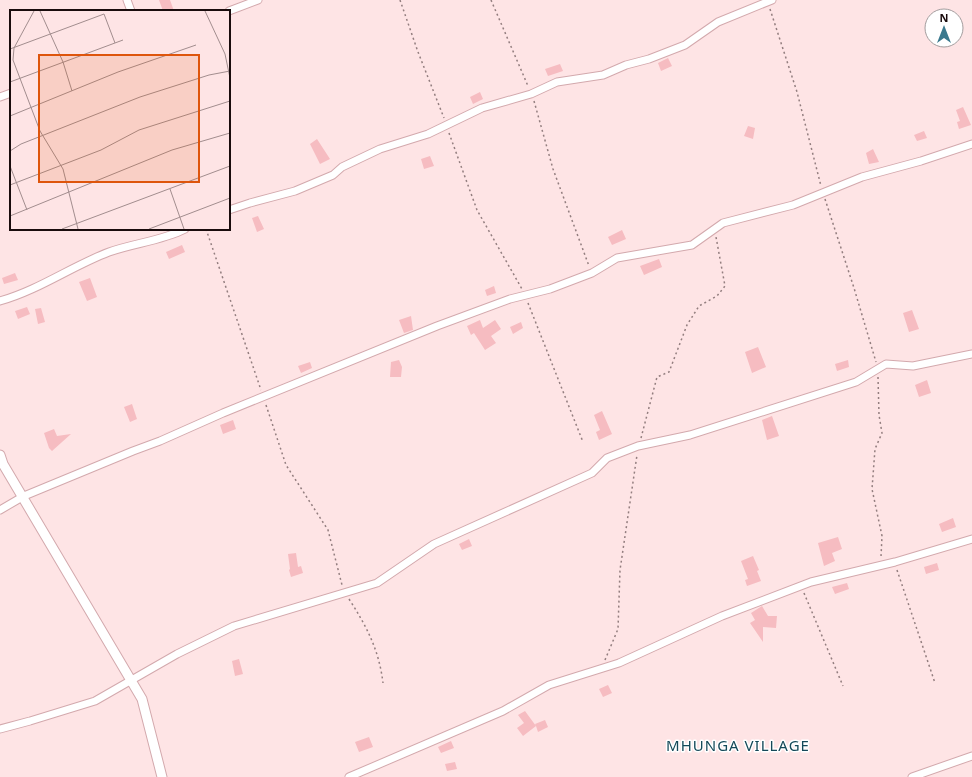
<svg xmlns="http://www.w3.org/2000/svg" width="972" height="777" font-family="'Noto Sans',sans-serif">
	<style>
		.building { fill: #f6bcc1 }
		.lines { fill: none; stroke-linecap: round; stroke-linejoin: round }
		.minor-casing { stroke: #d3a9ad; stroke-width: 9 }
		.tertiary-casing { stroke: #d3a9ad; stroke-width: 11 }
		.path { stroke: #937e7f; stroke-width: 1.5; stroke-dasharray: 2 3; stroke-linecap: butt }
		.minor { stroke: #fff; stroke-width: 7 }
		.tertiary { stroke: #fff; stroke-width: 9 }
		.labels { text-anchor: middle; stroke-width: 3; stroke-linejoin: round; paint-order: stroke }
		.quarter-label { font-size: 15px; letter-spacing: 1px; fill: #154959; stroke: #fff }
		.inset-road { fill: none; stroke: #a28d8e; stroke-width: 1 }
		.view { fill: #de550c; fill-opacity: 0.15; stroke: #de550c; stroke-width: 2 }
		.inset-edge { fill: none; stroke: #190b0c; stroke-width: 2 }
	</style>
	<rect width="100%" height="100%" fill="#fee4e5"/>
	<path class="building" d="M159 0H170L174 11H163Z
		M668 58 672 66 661 71 658 63Z
		M560 64 563 71 548 76 545 69Z
		M480 92 483 99 473 104 470 97Z
		M963 107 971 125 959 129 957 122 960 121 956 110Z
		M748 126 755 128 753 139 744 136Z
		M924 131 927 138 917 141 914 135Z
		M317 139 330 159 320 164 310 144Z
		M873 149 879 162 869 164 866 153Z
		M430 156 434 166 424 169 421 159Z
		M258 216 264 229 257 232 252 218Z
		M622 230 626 239 612 245 608 237Z
		M182 245 185 252 169 259 166 252Z
		M659 259 662 267 644 275 640 266Z
		M15 273 18 280 4 284 2 278Z
		M90 278 97 297 87 301 79 282Z
		M494 286 496 293 487 296 485 290Z
		M27 307 30 314 18 319 15 311Z
		M41 308 45 322 38 324 35 309Z
		M912 310 919 329 909 332 903 313Z
		M411 316 413 330 404 333 399 320Z
		M480 320 483 328 495 320 501 329 491 336 496 343 485 350 474 333 471 335 467 326Z
		M521 322 523 328 513 334 510 327Z
		M758 347 766 367 752 373 745 352Z
		M399 360 402 367 401 377H390L391 362Z
		M848 360 849 367 837 371 835 364Z
		M310 362 312 368 301 373 298 366Z
		M927 380 931 393 919 397 915 385Z
		M132 404 137 419 130 422 124 407Z
		M602 411 612 434 599 440 596 432 600 430 594 415Z
		M772 416 779 436 767 440 762 420Z
		M233 420 236 429 223 434 220 425Z
		M54 429 57 436 71 434 52 451 49 448 44 433Z
		M953 518 956 527 942 532 939 524Z
		M838 537 842 549 832 553 835 561 824 566 818 543Z
		M469 539 472 546 462 550 459 544Z
		M296 553 298 567 301 566 303 573 291 577 289 570 290 569 288 554Z
		M753 556 759 570 757 571 761 581 747 586 745 580 748 579 741 561Z
		M937 563 939 570 926 574 924 567Z
		M847 583 849 589 835 594 832 587Z
		M762 606 768 616H777L776 628 763 627V642L750 623 755 620 751 613Z
		M239 659 243 674 235 676 232 661Z
		M608 685 612 693 603 697 599 689Z
		M525 711 536 726 535 724 545 720 548 727 538 732 536 726 523 736 517 728 524 723 518 715Z
		M369 737 373 747 359 752 355 742Z
		M451 741 454 748 441 753 438 747Z
		M455 762 457 769 447 771 445 764Z"/>
	<g class="lines">
		<defs>
			<path id="minor" d="M127 0 131 11
				M229 11 258 0
				M0 97 11 93
				M229 210 250 203 295 191 333 175 342 167 380 149 428 134 482 108 531 94 557 82 603 75 626 65 649 59 685 45 718 22 772 0
				M0 301C39 290 72 266 109 252 134 243 161 241 185 229
				M0 510 24 496 133 451 160 441 223 413 437 326 510 299 550 289 592 273 617 258 692 245 723 223 793 205 862 177 921 161 972 144
				M0 729 30 721 95 701 177 654 234 626 377 583 434 544 592 473 607 458 638 446 690 435 856 382 886 364 913 366 972 354
				M349 777 503 711 549 685 619 663 722 616 811 582 895 562 972 539
				M912 777 972 756"/>
			<path id="tertiary" d="M0 455 3 464 142 699 162 777"/>
		</defs>
		<use href="#minor" class="minor-casing"/>
		<use href="#tertiary" class="tertiary-casing"/>
		<path class="path" d="M400 0 418 52 444 118
			M491 0 528 86
			M770 9 797 92 821 186
			M534 101 553 169 589 266
			M449 133 477 210 522 289
			M825 199 854 288 876 362
			M206 229 261 390
			M528 303 583 442
			M878 377 879 415 882 433 875 449 872 489 882 536 881 557
			M266 405 286 465 328 530 342 585
			M641 438 657 377 669 372 687 325 699 306 717 296 725 286 716 237
			M897 570 935 683
			M804 593 843 686
			M349 599C367 627 379 650 383 683
			M605 660 618 629 620 570 637 455"/>
		<use href="#minor" class="minor"/>
		<use href="#tertiary" class="tertiary"/>
	</g>
	<g class="labels">
		<g class="quarter-label">
			<text x="738" y="751">MHUNGA VILLAGE</text>
		</g>
	</g>
	<g transform="translate(10 10)">
		<rect width="220" height="220" fill="#fee4e5"/>
		<path class="inset-road" d="M24 1 4 38 3 50 30 121 53 159 68 219M30 1 53 52 62 81M195 1 215 44 220 68M0 39 94 4 105 33M0 72 113 30M0 106 108 62 186 35M0 141 11 134 130 87 199 65 220 61M0 156 17 200M0 175 91 140 129 120 220 91M160 179 174 219M0 206 162 140 220 123M52 219 220 156M139 219 220 188"/>
		<path class="view" d="M29 45H189V172H29Z"/>
		<rect width="220" height="220" class="inset-edge"/>
	</g>
	<g transform="translate(944 28)"><circle r="19" fill="#ffffff" stroke="#a39d9e"/>
	<path d="M0-3L7 15L0 10L-7 15Z" fill="#3a798e"/>
	<text y="-6" font-size="11" font-weight="bold" text-anchor="middle" fill="#190b0c">N</text>
	</g>
</svg>
